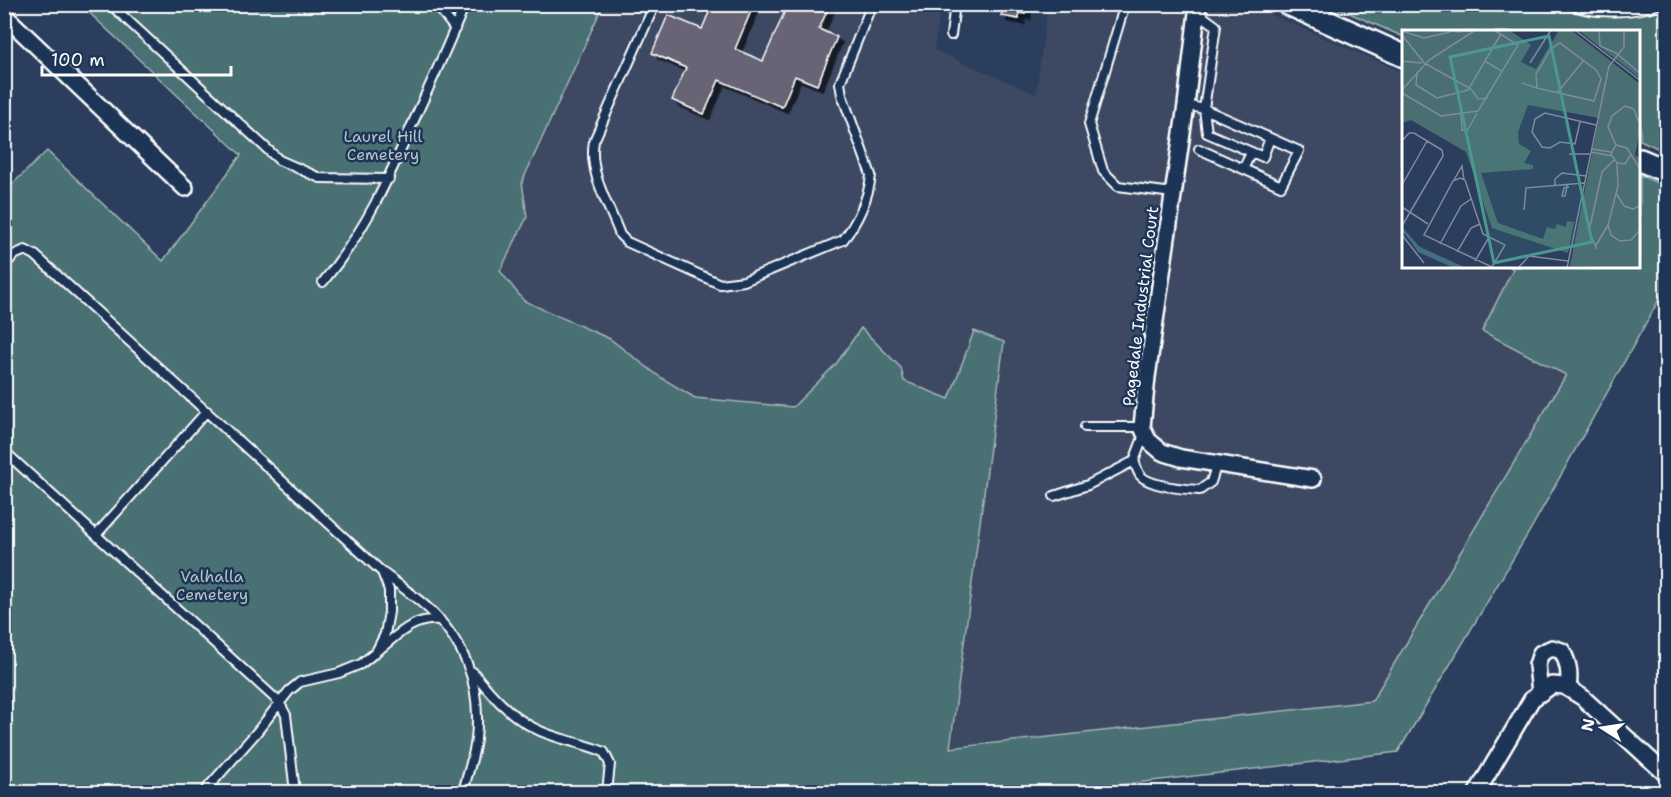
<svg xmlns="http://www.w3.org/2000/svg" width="1671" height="797" font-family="'Shantell Sans',sans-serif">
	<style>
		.built { fill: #3e4964 }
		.green { fill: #4a6f72; stroke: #a4b7b8; stroke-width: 1.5 }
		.building { fill: #686474; stroke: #fff; stroke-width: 1.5; filter: url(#shadow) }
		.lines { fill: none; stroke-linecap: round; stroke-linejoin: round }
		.lane-casing { stroke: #fff; stroke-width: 12 }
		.street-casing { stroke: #fff; stroke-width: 20 }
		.secondary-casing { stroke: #fff; stroke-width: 26 }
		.lane { stroke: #1d3557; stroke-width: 8 }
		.street { stroke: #1d3557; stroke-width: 15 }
		.secondary { stroke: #1d3557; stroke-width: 21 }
		.labels { text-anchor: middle; stroke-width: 5; stroke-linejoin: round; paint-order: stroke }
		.park-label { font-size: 16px; fill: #b7c5c7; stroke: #1d3557 }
		.street-label { font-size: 16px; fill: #fff; stroke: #1d3557 }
		.inset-river { fill: none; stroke: #426f87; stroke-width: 3 }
		.inset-road { fill: none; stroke: #808b9e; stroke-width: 1.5 }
		.view { fill: #4b9892; fill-opacity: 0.15; stroke: #4b9892; stroke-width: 3 }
		.inset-edge { fill: none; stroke: #fff; stroke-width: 3 }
	</style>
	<defs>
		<filter id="shadow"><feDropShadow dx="5.5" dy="5.5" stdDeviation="0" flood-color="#0009"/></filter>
	</defs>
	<rect width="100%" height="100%" fill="#2c3e5d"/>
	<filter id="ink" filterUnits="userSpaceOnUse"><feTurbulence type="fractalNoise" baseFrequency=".0167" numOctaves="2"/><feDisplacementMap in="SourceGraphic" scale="12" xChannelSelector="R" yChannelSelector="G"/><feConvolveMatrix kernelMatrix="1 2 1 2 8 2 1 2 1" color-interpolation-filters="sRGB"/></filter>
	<g filter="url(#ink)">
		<path class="built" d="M603 5H941L934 50 1036 94 1048 5H1249L1404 73V267H1510L1513 269 1482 331 1566 374 1372 701 950 748 1003 342 974 332 949 399 904 381 861 329 836 364 793 407 747 404 695 398 660 377 610 339 524 301 500 271 527 217 522 182Z"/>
		<path class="green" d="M81 5H603L522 182 527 217 500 271 524 301 610 339 660 377 695 398 793 407 836 364 861 328 901 368 904 381 949 399 974 331 1004 342 950 748 1372 701 1566 375 1482 331 1513 269 1510 267H1640V175L1666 187V287L1532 527 1398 752 1059 792H5V191L47 151 163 261 241 155Z
			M1331 5H1666V152L1640 140V32H1404V37Z"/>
		<path class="building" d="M692 4H754L735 49 763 61 788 4H830L819 29 837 37 817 85 795 76 782 107 719 80 704 114 672 100 686 68 652 53 668 15 702 29 709 12Z
			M984 4H1026L1025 14 1019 13V19L1001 16 1003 7Z"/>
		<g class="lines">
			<defs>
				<path id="lane" d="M110 4 279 160 320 178 389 179
					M436 4 455 29
					M655 4 594 141C588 173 609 205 620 235L627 242 720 284 744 281 843 240C857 223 869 197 871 175L842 95 840 83 872 4
					M1125 4 1089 124 1103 171 1118 186 1173 193
					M1570 4C1591 15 1637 13 1659 4
					M951 35 955 4
					M1186 105 1204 109 1270 138 1263 157 1207 133 1204 109 1216 26 1197 12
					M1199 149 1281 186 1299 151 1270 138
					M1243 169 1251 153
					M4 266 14 255 25 250 35 255 382 572C400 586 420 599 436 616 469 650 481 692 476 739 474 757 467 775 463 792
					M323 282C366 230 388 180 415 118 432 81 449 43 465 4
					M207 411 96 535 279 702 286 715 295 792
					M1085 427H1142
					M4 451 96 535
					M1134 461C1136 465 1137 471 1140 475 1150 487 1185 489 1200 490L1211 482 1217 463
					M1054 496 1088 485 1134 461 1144 435
					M380 649C400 633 413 618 440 620
					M473 672C490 693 510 716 534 728 556 740 582 742 604 752L610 764 607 792
					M204 792 256 733 289 691 300 682 339 673 361 664 376 652 385 634 389 612V590L382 572"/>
				<path id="street" d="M1198 4 1186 105 1147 377 1142 427 1148 440 1162 452 1181 458 1313 479
					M4 15 185 188
					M1540 693 1537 665 1541 653 1552 648 1562 651C1569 664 1570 674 1568 688
					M1477 792 1532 699 1552 685 1564 686 1582 697 1666 774"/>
				<path id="secondary" d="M1288 4 1404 56
					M1640 160 1666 171"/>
			</defs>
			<use href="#lane" class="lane-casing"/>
			<use href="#street" class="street-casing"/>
			<use href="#secondary" class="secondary-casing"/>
			<use href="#lane" class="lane"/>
			<use href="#street" class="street"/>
			<use href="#secondary" class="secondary"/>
		</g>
	</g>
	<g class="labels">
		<g class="park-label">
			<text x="383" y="142">Laurel Hill<tspan x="383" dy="18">Cemetery</tspan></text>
			<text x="212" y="582">Valhalla<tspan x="212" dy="18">Cemetery</tspan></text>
		</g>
		<g class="street-label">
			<text transform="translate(1140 306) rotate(-83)" y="6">Pagedale Industrial Court</text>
		</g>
	</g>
	<g transform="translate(1402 30)">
		<rect width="238" height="238" fill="#2c3e5d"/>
		<path d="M0 0H107L129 15 119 32 134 39 157 0H169L238 54V102L233 125 239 129 238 238 168 236 197 88 126 75 116 102 117 114 129 121 122 133 131 135V139L79 143 96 193 141 209 145 197 153 199 155 194 164 197 165 191 172 192 166 223 90 198 64 122 9 90 0 93ZM176 0H238V48ZM0 198 16 216 64 238H52L16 222Z" fill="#4a6f72"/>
		<path class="inset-river" d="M0 199 19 221 57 238"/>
		<path class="inset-road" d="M173 0 239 51M197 0 198 16 214 23 239 44M0 1 22 8 56 0M53 2 72 1M0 5 23 34M0 31 20 33M83 31 99 4M128 33 149 0M24 34 69 59 76 69 86 68M15 42 14 55 35 68 66 60 83 31 101 42M120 53 135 58 192 71 199 49 194 40 158 13 149 19 134 44 135 58M0 60 27 30 72 1M0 63 39 86 76 81 116 15 92 0M155 63 182 30M59 84 60 100 65 101 75 83M236 91 232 79 223 76 210 86 206 97 214 115 225 118 239 141M178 92 173 114 158 112 148 118 140 117 130 102 133 89 143 83 194 95M0 111 7 103H12L40 120 41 126 0 196M214 115 209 124 215 133 223 134 229 124M189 119 209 122M189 122 210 126M167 124H188M58 148 63 150 81 204 103 215 90 237 22 205 51 151ZM52 150 60 136 62 150M0 155 25 111M153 155V149L160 143 184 146M165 155V157L163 166H160L162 158 165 157H167M214 163 222 176 231 179 239 175M0 177 26 194M122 180 124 158 182 153M239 194V227M206 195 209 205 218 211 229 210 237 201M0 205 22 233M38 214 59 176 69 169M193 217 206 195 216 156 215 133M195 219 187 201 200 142 212 130M55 222 69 198 78 194M73 231 86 209M116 238 127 226 166 231M165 238 207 36 222 17V0"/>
		<path class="view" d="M147 6 190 212 92 233 48 27Z"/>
		<rect width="238" height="238" class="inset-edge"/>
	</g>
	<rect width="1671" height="797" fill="none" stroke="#1d3557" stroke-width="24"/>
	<rect x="12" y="12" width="1647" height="773" fill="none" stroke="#fff" stroke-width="2" filter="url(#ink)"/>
	<g transform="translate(1602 728) rotate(282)" stroke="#1d3557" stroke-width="4.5" paint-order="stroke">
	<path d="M0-4.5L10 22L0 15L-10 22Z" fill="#ffffff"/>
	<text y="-9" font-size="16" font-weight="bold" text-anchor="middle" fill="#ffffff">N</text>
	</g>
	<path d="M42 66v9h189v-9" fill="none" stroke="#ffffff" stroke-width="3"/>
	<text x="51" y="66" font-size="18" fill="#ffffff" stroke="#1d3557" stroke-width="4.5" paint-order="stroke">100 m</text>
</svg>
